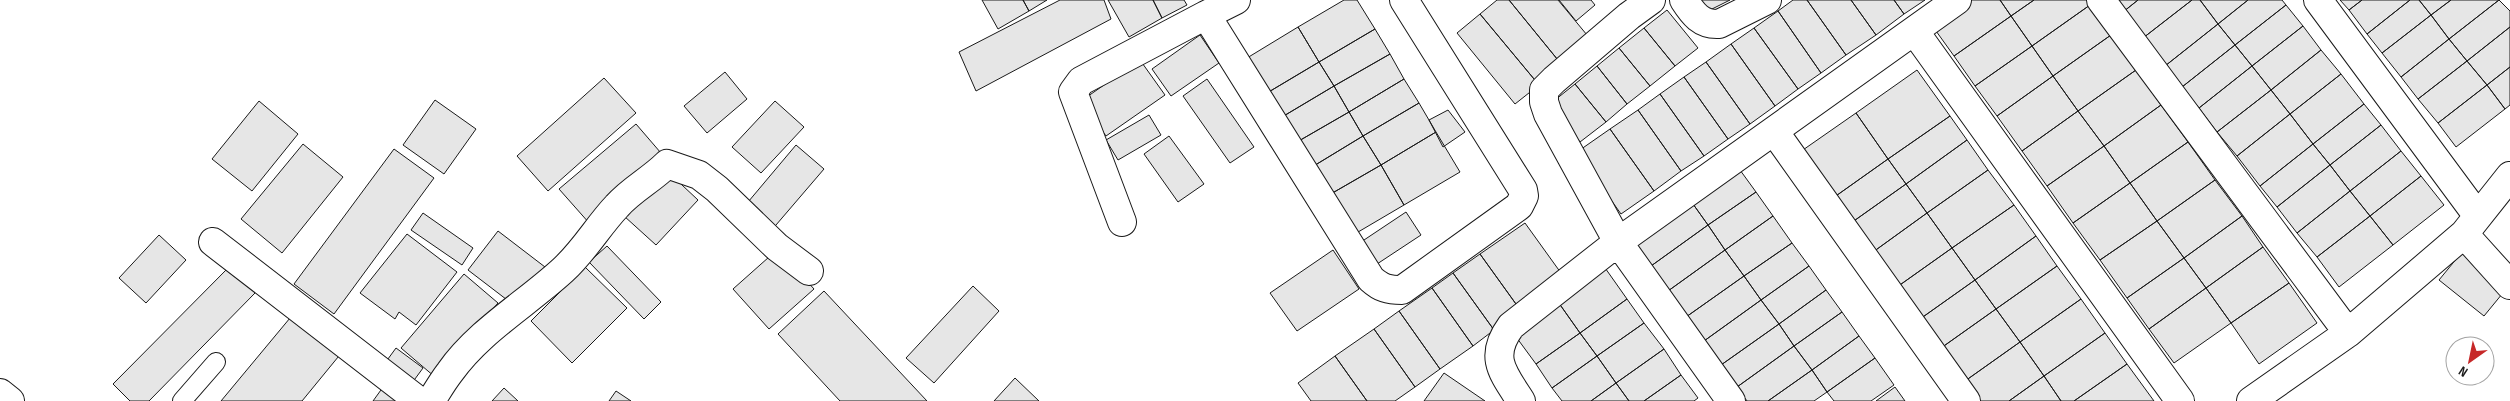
<svg xmlns="http://www.w3.org/2000/svg" width="2510" height="401" font-family="'Sofia Sans Condensed',sans-serif">
	<style>
		.building { fill: #e6e6e6; stroke: #1a1a1a }
		.lines { fill: none; stroke-linecap: round; stroke-linejoin: round }
		.lane-casing { stroke: #1a1a1a; stroke-width: 20 }
		.street-casing { stroke: #1a1a1a; stroke-width: 30 }
		.lane { stroke: #fff; stroke-width: 18 }
		.street { stroke: #fff; stroke-width: 28 }
	</style>
	<rect width="100%" height="100%" fill="#fff"/>
	<path class="building" d="M982 0H1023L1029 11 998 29Z
		M1023 0H1047L1029 11Z
		M1060 0H1104L1111 19 976 91 959 52Z
		M1108 0H1153L1162 18 1129 37Z
		M1153 0H1184L1187 5 1162 18Z
		M1344 0H1357L1375 29 1319 62 1298 27Z
		M1497 0H1509L1562 65 1539 85 1480 14Z
		M1509 0H1558L1592 41 1562 65Z
		M1559 0H1591L1595 5 1576 21Z
		M1693 0H1730L1700 15Z
		M1793 0H1807L1846 55 1821 73 1778 11Z
		M1807 0H1851L1876 35 1846 55Z
		M1851 0H1894L1904 14 1876 35Z
		M1894 0H1925L1904 14Z
		M1966 0H2000L2011 16 1954 56 1931 24Z
		M2000 0H2034L2011 16Z
		M2034 0H2087L2090 5 2032 46 2011 16Z
		M2113 0H2138L2123 12Z
		M2138 0H2192L2143 38 2123 12Z
		M2192 0H2200L2218 24 2165 66 2143 38Z
		M2200 0H2248L2218 24Z
		M2248 0H2282L2286 5 2235 45 2218 24Z
		M2340 0H2362L2349 10Z
		M2362 0H2410L2367 34 2349 10Z
		M2410 0H2419L2431 15 2382 53 2367 34Z
		M2419 0H2451L2431 15Z
		M2451 0H2499L2449 39 2431 15Z
		M2499 0 2510 11V27L2467 61 2449 39Z
		M2090 5 2111 35 2053 76 2032 46Z
		M2286 5 2303 26 2252 66 2235 45Z
		M1667 10 1698 48 1675 66 1644 28Z
		M1778 11 1821 73 1798 89 1754 28Z
		M1480 14 1539 85 1515 104 1457 33Z
		M2431 15 2449 39 2401 77 2382 53Z
		M2011 16 2032 46 1975 86 1954 56Z
		M2218 24 2235 45 2182 87 2165 66Z
		M2303 26 2321 50 2271 90 2252 66Z
		M1298 27 1319 62 1267 93 1247 58Z
		M2510 27V67L2487 85 2467 61Z
		M1644 28 1675 66 1650 86 1619 48Z
		M1754 28 1798 89 1775 106 1731 44Z
		M1375 29 1390 54 1334 86 1319 62Z
		M1200 35 1219 63 1171 96 1152 69Z
		M2111 35 2136 70 2078 111 2053 76Z
		M2449 39 2467 61 2418 99 2401 77Z
		M1731 44 1775 106 1750 124 1706 62Z
		M2235 45 2252 66 2199 108 2182 87Z
		M2032 46 2053 76 1997 116 1975 86Z
		M1619 48 1650 86 1627 104 1597 66Z
		M2321 50 2341 74 2290 114 2271 90Z
		M1390 54 1404 79 1349 112 1334 86Z
		M1140 60 1165 95 1106 136 1081 101Z
		M2467 61 2487 85 2438 123 2418 99Z
		M1319 62 1334 86 1282 117 1267 93Z
		M1706 62 1750 124 1728 139 1684 77Z
		M1597 66 1627 104 1606 122 1575 84Z
		M2252 66 2271 90 2217 132 2199 108Z
		M2510 67V105L2505 109 2487 85Z
		M1917 70 1950 116 1888 159 1856 113Z
		M2136 70 2161 105 2104 146 2078 111Z
		M725 72 747 99 707 133 684 106Z
		M2341 74 2364 104 2313 144 2290 114Z
		M2053 76 2078 111 2022 151 1997 116Z
		M1684 77 1728 139 1704 156 1660 94Z
		M604 78 636 113 548 191 517 156Z
		M1207 79 1254 147 1230 163 1183 96Z
		M1404 79 1419 103 1363 136 1349 112Z
		M1575 84 1606 122 1580 142 1550 104Z
		M2487 85 2505 109 2456 147 2438 123Z
		M1334 86 1349 112 1297 142 1282 117Z
		M2271 90 2290 114 2237 156 2217 132Z
		M1660 94 1704 156 1681 171 1638 110Z
		M435 100 476 129 444 174 403 145Z
		M259 101 298 134 252 191 212 159Z
		M775 101 804 127 761 173 732 147Z
		M1419 103 1436 132 1381 165 1363 136Z
		M2364 104 2381 125 2330 165 2313 144Z
		M2161 105 2188 142 2130 183 2104 146Z
		M1448 110 1465 132 1443 147 1429 120Z
		M1638 110 1681 171 1654 191 1610 129Z
		M2078 111 2104 146 2047 186 2022 151Z
		M1349 112 1363 136 1312 167 1297 142Z
		M1856 113 1888 159 1833 198 1800 152Z
		M2290 114 2313 144 2260 186 2237 156Z
		M1149 115 1161 135 1118 160 1106 140Z
		M1950 116 1967 140 1906 184 1888 159Z
		M636 124 667 160 590 224 559 189Z
		M2381 125 2401 151 2350 191 2330 165Z
		M1610 129 1654 191 1621 214 1577 152Z
		M1436 132 1460 172 1404 205 1381 165Z
		M1169 136 1204 184 1178 202 1144 154Z
		M1363 136 1381 165 1329 195 1312 167Z
		M1967 140 1988 170 1927 213 1906 184Z
		M2188 142 2215 180 2157 221 2130 183Z
		M303 144 343 177 282 253 241 219Z
		M2313 144 2330 165 2277 207 2260 186Z
		M796 145 824 169 770 232 743 208Z
		M2104 146 2130 183 2073 223 2047 186Z
		M394 149 434 178 334 314 294 284Z
		M2401 151 2421 176 2370 216 2350 191Z
		M1888 159 1906 184 1851 223 1833 198Z
		M1381 165 1404 205 1353 235 1329 195Z
		M2330 165 2350 191 2297 233 2277 207Z
		M666 170 698 200 656 245 624 216Z
		M1740 170 1756 192 1708 225 1693 204Z
		M1988 170 2014 205 1952 248 1927 213Z
		M2421 176 2444 205 2393 245 2370 216Z
		M2215 180 2242 216 2184 258 2157 221Z
		M2130 183 2157 221 2100 260 2073 223Z
		M1906 184 1927 213 1873 252 1851 223Z
		M2350 191 2370 216 2317 257 2297 233Z
		M1756 192 1773 216 1725 250 1708 225Z
		M1693 204 1708 225 1651 266 1635 245Z
		M2014 205 2036 236 1975 280 1952 248Z
		M1406 212 1421 235 1374 266 1358 244Z
		M423 213 473 248 462 265 411 230Z
		M1927 213 1952 248 1897 287 1873 252Z
		M1773 216 1792 243 1744 276 1725 250Z
		M2242 216 2263 247 2206 288 2184 258Z
		M2370 216 2393 245 2339 287 2317 257Z
		M2157 221 2184 258 2127 298 2100 260Z
		M1525 223 1566 280 1521 311 1480 254Z
		M1708 225 1725 250 1668 291 1651 266Z
		M498 231 545 267 515 306 468 270Z
		M407 234 457 272 416 325 399 312 395 319 360 293Z
		M159 235 186 260 146 303 119 278Z
		M2036 236 2057 266 1996 309 1975 280Z
		M1792 243 1809 266 1761 300 1744 276Z
		M607 246 661 302 644 319 589 262Z
		M2263 247 2289 283 2231 323 2206 288Z
		M1952 248 1975 280 1920 319 1897 287Z
		M778 249 814 289 769 329 733 289Z
		M1333 250 1359 289 1297 331 1270 293Z
		M1725 250 1744 276 1686 317 1668 291Z
		M2462 252 2507 288 2484 316 2439 280Z
		M1480 254 1521 311 1494 330 1453 273Z
		M2184 258 2206 288 2149 329 2127 298Z
		M1603 265 1627 299 1580 333 1556 299Z
		M1809 266 1826 290 1779 324 1761 300Z
		M2057 266 2081 299 2020 342 1996 309Z
		M229 267 255 293 149 401H130L113 384Z
		M585 267 627 308 572 363 531 321Z
		M1453 273 1494 330 1473 346 1432 288Z
		M464 274 498 303 435 377 401 348Z
		M1744 276 1761 300 1704 341 1686 317Z
		M1975 280 1996 309 1941 348 1920 319Z
		M2289 283 2317 323 2259 364 2231 323Z
		M973 286 999 311 934 383 906 358Z
		M1432 288 1473 346 1440 369 1399 311Z
		M2206 288 2231 323 2174 363 2149 329Z
		M1826 290 1842 312 1794 346 1779 324Z
		M824 291 927 401H840L778 334Z
		M1556 299 1580 333 1536 364 1511 330Z
		M1627 299 1644 323 1597 356 1580 333Z
		M2081 299 2105 333 2044 376 2020 342Z
		M1761 300 1779 324 1721 365 1704 341Z
		M1996 309 2020 342 1965 381 1941 348Z
		M1399 311 1440 369 1415 387 1374 329Z
		M295 312 343 351 302 401H221Z
		M1842 312 1859 336 1812 370 1794 346Z
		M1644 323 1664 349 1616 383 1597 356Z
		M1779 324 1794 346 1737 387 1721 365Z
		M1374 329 1415 387 1395 401H1367L1335 356Z
		M1580 333 1597 356 1552 388 1536 364Z
		M2105 333 2127 364 2074 401H2061L2044 376Z
		M1859 336 1875 358 1827 392 1812 370Z
		M2020 342 2044 376 2009 401H1979L1965 381Z
		M1794 346 1812 370 1768 401H1747L1737 387Z
		M396 348 423 368 412 383 385 363Z
		M1664 349 1681 375 1644 401H1629L1616 383Z
		M1335 356 1367 401H1311L1298 383Z
		M1597 356 1616 383 1591 401H1562L1552 388Z
		M1875 358 1894 385 1871 401H1834L1827 392Z
		M2127 364 2154 401H2074Z
		M1812 370 1827 392 1814 401H1768Z
		M1444 373 1485 401H1424Z
		M1681 375 1698 398 1694 401H1644Z
		M2044 376 2061 401H2009Z
		M1015 378 1039 401H994Z
		M386 383 410 401H373Z
		M1616 383 1629 401H1591Z
		M1895 387 1905 401H1876Z
		M504 388 518 401H492Z
		M616 391 631 401H609Z"/>
	<g class="lines">
		<defs>
			<path id="lane" d="M182 401 216 362"/>
			<path id="street" d="M1236 0 1206 15 1371 279C1381 288 1388 290 1402 290L1519 206 1524 196 1523 190 1404 0
				M1651 0 1629 16 1554 80 1544 90V102L1548 114 1618 242 1731 401
				M1684 0C1693 14 1701 25 1719 24L1767 0
				M2101 0 2348 333 2251 401
				M2318 0 2477 215
				M1915 32 2180 401
				M1774 131 1966 401
				M1122 222 1073 92 1081 81 1206 15
				M2464 234 2510 285
				M213 242 419 401
				M2348 333 2464 234 2510 176
				M0 393 10 401
				M431 401C437 391 443 381 450 372 479 331 526 304 563 270 584 251 598 226 617 206 632 189 651 180 667 164L699 175 717 189 777 247 809 271
				M1521 401C1503 373 1488 357 1511 326L1618 242 1957 0"/>
		</defs>
		<use href="#lane" class="lane-casing"/>
		<use href="#street" class="street-casing"/>
		<use href="#lane" class="lane"/>
		<use href="#street" class="street"/>
	</g>
	<g transform="translate(2470 361) rotate(213)"><circle r="24" fill="#ffffff" stroke="#a3a3a3"/>
	<path d="M0-4L9 19L0 12L-9 19Z" fill="#c62828"/>
	<text y="-8" font-size="14" font-weight="bold" text-anchor="middle" fill="#1a1a1a">N</text>
	</g>
</svg>
